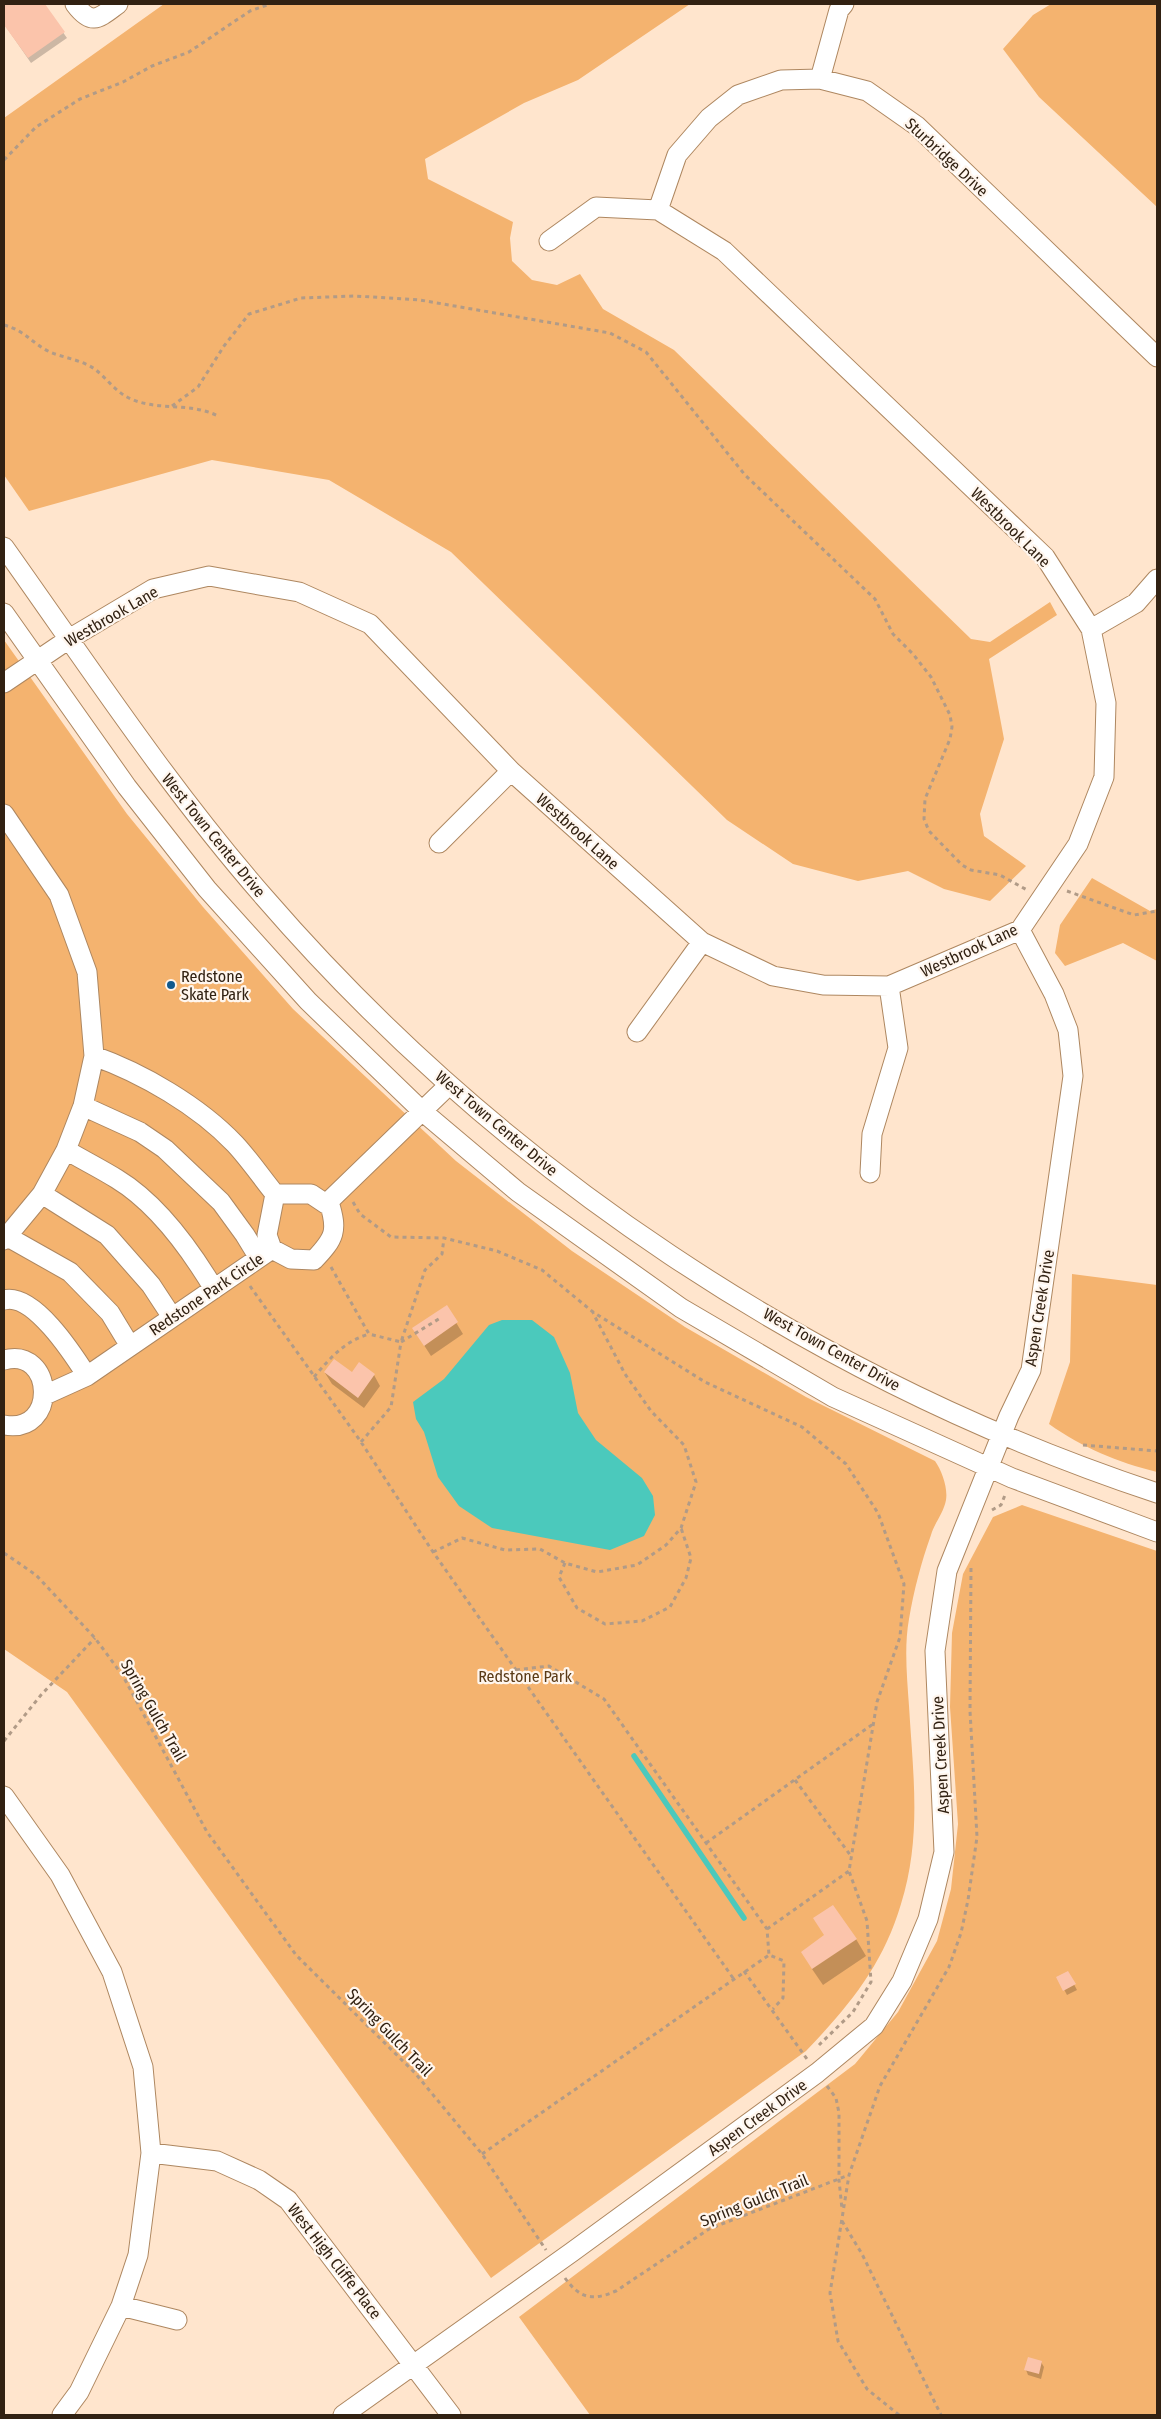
<svg xmlns="http://www.w3.org/2000/svg" width="1161" height="2419" font-family="'Fira Sans Condensed',sans-serif">
	<style>
		.green { fill: #f4b36f }
		.water { fill: #4bc9bc }
		.shadow { fill: #0003 }
		.lines { fill: none; stroke-linecap: round; stroke-linejoin: round }
		.stream { stroke: #4bc9bc; stroke-width: 5.5 }
		.building { fill: #fbc4ab }
		.minor-casing { stroke: #ae8760; stroke-width: 21 }
		.path { stroke: #b19b87; stroke-width: 3; stroke-dasharray: 4 4; stroke-linecap: butt }
		.minor { stroke: #fff; stroke-width: 19 }
		.poi-dot { fill: #11598d; stroke: #fff6ee; stroke-width: 2 }
		.labels { text-anchor: middle; stroke-width: 4.5; stroke-linejoin: round; paint-order: stroke }
		.street-label { font-size: 16px; fill: #312112; stroke: #fff6ee }
		.poi-label { font-size: 16px; fill: #312112; stroke: #fff6ee; text-anchor: start }
		.park-label { font-size: 16px; fill: #5a3a16; stroke: #fff6ee }
	</style>
	<rect width="100%" height="100%" fill="#ffe5cd"/>
	<path class="green" d="M164 4H690L578 80 524 103 425 159 428 179 513 222 510 238 512 261 532 280 557 285 580 274 603 309 674 350 971 639 990 642 1050 602 1057 615 989 659 1004 739 980 814 984 836 1026 866 990 901 944 889 908 871 858 881 793 864 727 820 451 552 329 480 212 460 29 511 4 475V118Z
		M1051 4H1157V207L1039 97 1003 49 1033 15Z
		M4 640 127 814 203 907 293 1009 456 1161 572 1251 685 1327 806 1397 935 1461C942 1471 948 1488 946 1500 944 1512 934 1524 931 1535 921 1563 914 1590 909 1619 904 1647 907 1677 909 1706 913 1774 922 1837 901 1904 883 1965 849 2006 806 2051L491 2278 67 1692 4 1649Z
		M1092 878 1150 911 1157 909V961L1123 943 1065 966 1055 953 1060 925Z
		M1072 1274 1157 1285V1472C1117 1462 1083 1448 1049 1424L1070 1362Z
		M1022 1505 1157 1551V2415H590L519 2317 855 2064 898 2012 937 1941 951 1889 958 1824 950 1707 952 1633 963 1574 993 1517Z"/>
	<path class="water" d="M502 1320H532L554 1337 570 1373 578 1413 596 1440 642 1478 653 1496 655 1515 644 1536 610 1550 492 1528 459 1506 438 1477 424 1432 416 1419 413 1402 444 1379 489 1325Z"/>
	<path class="shadow" d="M4 4H43L67 38 31 63 4 24Z
		M446 1306 463 1334 431 1356 420 1339Z
		M325 1373 374 1375 380 1386 364 1408 332 1384Z
		M825 1936 856 1939 866 1956 823 1985 812 1969Z
		M1068 1973 1077 1990 1067 1995 1058 1978Z
		M1041 2362 1044 2367 1041 2379 1028 2375 1026 2370Z"/>
	<g class="lines">
		<path class="stream" d="M634 1756 744 1918"/>
	</g>
	<path class="building" d="M4 4H45L65 32 28 58 4 25Z
		M447 1305 458 1322 424 1346 412 1328Z
		M334 1359 352 1372 359 1362 375 1374 358 1398 324 1372Z
		M833 1905 857 1939 812 1969 801 1952 824 1935 813 1918Z
		M1068 1971 1076 1984 1063 1991 1056 1977Z
		M1028 2357 1042 2361 1039 2374 1024 2370Z"/>
	<g class="lines">
		<defs>
			<path id="minor" d="M75 4C92 27 99 18 118 4
				M820 79 839 10 844 4
				M658 210 677 155 709 118 738 95 781 80 820 79 867 91 917 126 1157 357
				M4 547C88 665 168 787 264 897 501 1171 813 1379 1157 1493
				M4 613 127 787 207 889 308 1001 422 1111 518 1192 681 1308 833 1397 1012 1478 1157 1532
				M1091 629 1136 603 1157 579
				M4 683 69 639 153 589 209 576 299 592 370 624 511 771 702 942 773 976 823 985 889 986 1020 930 1078 844 1104 777 1106 703 1091 629 1045 557 724 251 658 210 596 207 549 241
				M4 814 59 895 87 972 94 1056 83 1106 66 1150 42 1194 4 1240
				M439 843 511 771
				M637 1032 702 942
				M94 1056C142 1073 199 1106 235 1144 249 1159 262 1178 275 1194H311L326 1204 449 1085
				M83 1106 140 1132 165 1149 221 1202 245 1235 259 1258
				M66 1150C83 1160 101 1169 117 1179 158 1204 190 1249 214 1289
				M870 1173 872 1134 898 1048 889 986
				M42 1194 107 1235 151 1285 172 1317
				M8 1237 70 1272 110 1313 130 1346
				M272 1249 267 1235 275 1194
				M4 1300C33 1292 73 1354 87 1376
				M4 1360C54 1346 59 1435 4 1425
				M45 1395 87 1376 272 1249 291 1259 314 1260C335 1238 338 1231 329 1202
				M4 1796 60 1875 112 1972 143 2067 151 2153 138 2255 121 2306 79 2392 62 2415
				M151 2153 217 2161 259 2180 288 2200 451 2415
				M121 2306 177 2320
				M343 2415 572 2252 817 2073 874 2026 902 1981 928 1919 944 1852 935 1651 947 1571 1009 1416 1031 1370 1073 1076 1068 1030 1054 994 1020 930"/>
		</defs>
		<use href="#minor" class="minor-casing"/>
		<path class="path" d="M4 160 36 127 80 99 123 82 152 66 189 52 250 11 270 4
			M4 325C26 331 31 343 50 352 64 358 83 360 96 370 108 380 117 393 131 399 158 411 190 402 218 416
			M172 406 198 387 224 346 249 314 301 298 355 296 420 300 610 333 646 352 745 475 875 599 893 634 913 654 931 677 950 715 952 727 950 739 925 799 924 819 929 831 962 865 971 870 1000 875 1027 890
			M1067 891 1134 915 1157 911
			M353 1202 360 1214 391 1237 444 1238 497 1251 542 1270 593 1312 705 1382 802 1427 846 1464 878 1513 904 1584 900 1637 877 1702 849 1871 867 1921 871 1982 853 2012 819 2045
			M331 1267 369 1334 401 1342 425 1270 442 1254 444 1238
			M250 1286 361 1442 433 1552 733 1978
			M314 1377C330 1358 345 1341 369 1334
			M361 1442 391 1407 401 1342 442 1317
			M1083 1445 1157 1451
			M992 1510 1001 1505 1005 1495
			M433 1552 462 1538 505 1550 540 1549 565 1563 597 1572 637 1565 666 1545 681 1528 696 1482 684 1445 651 1411 625 1374 593 1313
			M4 1553 36 1575 95 1638 123 1676 207 1832 296 1955 415 2073 482 2154 546 2250
			M565 1563 559 1577 577 1608 605 1624 642 1621 670 1607 686 1578 691 1558 681 1528
			M516 1670 549 1666 604 1699 767 1929 769 1955 784 1961 783 1998 773 2009
			M4 1741 41 1695 95 1638
			M795 1780 851 1856
			M706 1843 873 1724
			M767 1929 849 1871
			M744 1971 807 2059
			M827 2086 836 2098 839 2113V2180L842 2209
			M482 2154 769 1955
			M842 2221 862 2254 941 2415
			M565 2278C580 2299 593 2301 616 2291L709 2229 849 2175
			M899 2415 867 2389 838 2341 830 2293 849 2175 880 2086 949 1967 961 1933 968 1900 977 1837 970 1711 971 1566"/>
		<use href="#minor" class="minor"/>
	</g>
	<circle class="poi-dot" cx="171" cy="985" r="5"/>
	<g class="labels">
		<g class="street-label">
			<text transform="translate(947 157) rotate(43)" y="6">Sturbridge Drive</text>
			<text transform="translate(1011 527) rotate(45)" y="6">Westbrook Lane</text>
			<text transform="translate(111 616) rotate(-30)" y="6">Westbrook Lane</text>
			<text transform="translate(578 831) rotate(42)" y="6">Westbrook Lane</text>
			<text transform="translate(214 835) rotate(51)" y="6">West Town Center Drive</text>
			<text transform="translate(969 950) rotate(-25)" y="6">Westbrook Lane</text>
			<text transform="translate(497 1123) rotate(40)" y="6">West Town Center Drive</text>
			<text transform="translate(206 1294) rotate(-34)" y="6">Redstone Park Circle</text>
			<text transform="translate(1039 1308) rotate(-81)" y="6">Aspen Creek Drive</text>
			<text transform="translate(832 1349) rotate(29)" y="6">West Town Center Drive</text>
			<text transform="translate(154 1710) rotate(60)" y="6">Spring Gulch Trail</text>
			<text transform="translate(940 1755) rotate(-93)" y="6">Aspen Creek Drive</text>
			<text transform="translate(390 2032) rotate(46)" y="6">Spring Gulch Trail</text>
			<text transform="translate(757 2117) rotate(-36)" y="6">Aspen Creek Drive</text>
			<text transform="translate(754 2200) rotate(-22)" y="6">Spring Gulch Trail</text>
			<text transform="translate(335 2261) rotate(52)" y="6">West High Cliffe Place</text>
		</g>
		<g class="poi-label">
			<text x="181" y="982">Redstone<tspan x="181" dy="18">Skate Park</tspan></text>
		</g>
		<g class="park-label">
			<text x="525" y="1682">Redstone Park</text>
		</g>
	</g>
	<rect width="1161" height="2419" fill="none" stroke="#312112" stroke-width="10"/>
</svg>
